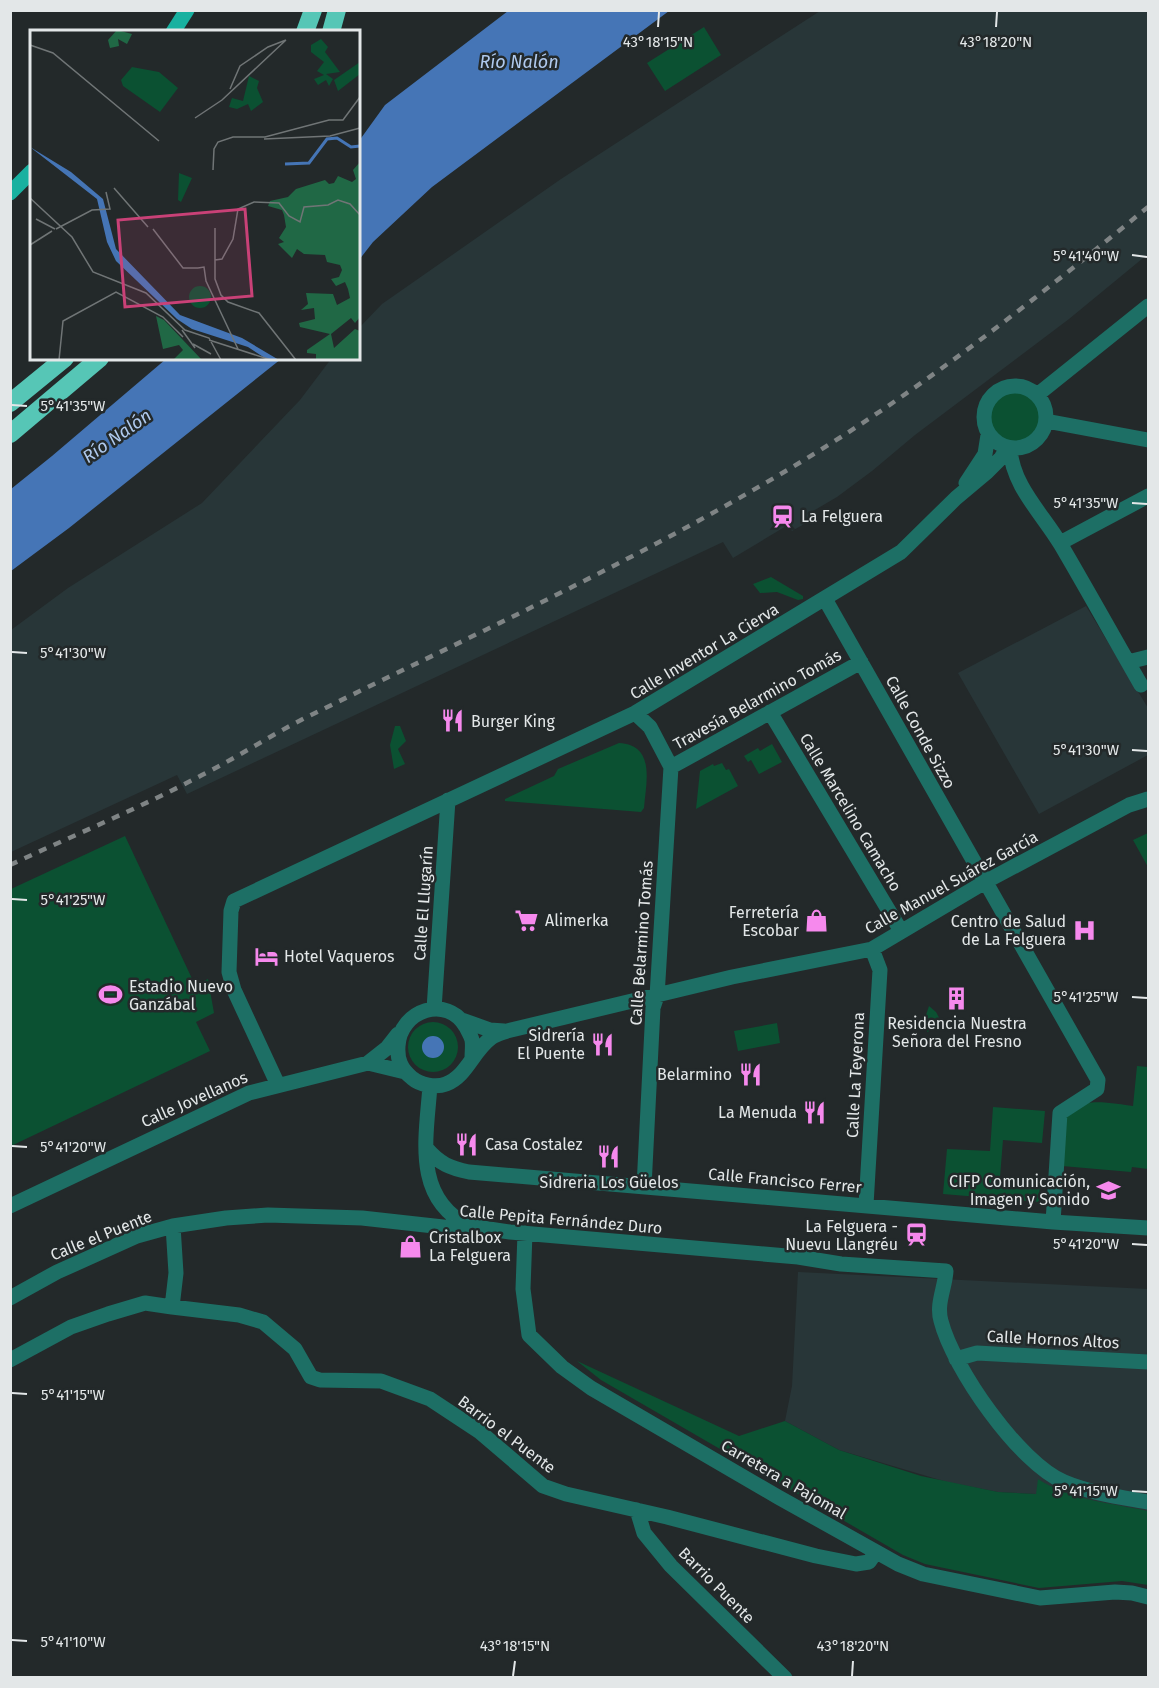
<svg xmlns="http://www.w3.org/2000/svg" width="1159" height="1688" font-family="'Fira Sans',sans-serif">
	<style>
		.built { fill: #283638 }
		.green { fill: #0b5132 }
		.water { fill: #4575b6 }
		.lines { fill: none; stroke-linecap: round; stroke-linejoin: round }
		.minor { stroke: #1d6f65; stroke-width: 15 }
		.major { stroke: #18b1a0; stroke-width: 15 }
		.highway { stroke: #56c6b6; stroke-width: 18 }
		.rail { stroke: #7f8485; stroke-width: 4.5; stroke-dasharray: 8 8; stroke-linecap: butt }
		.ticks { fill: none; stroke: #e3e7e8; stroke-width: 2 }
		.labels { text-anchor: middle; stroke-width: 5; stroke-linejoin: round; paint-order: stroke }
		.poi-label { font-size: 16px; fill: #e3e7e8; stroke: #23292a; text-anchor: start }
		.street-label { font-size: 16px; fill: #e3e7e8; stroke: #23292a }
		.water-label { font-size: 18px; font-style: italic; fill: #afc9ed; stroke: #23292a }
		.inset-river { fill: none; stroke: #4575b6; stroke-width: 3 }
		.inset-road { fill: none; stroke: #707576; stroke-width: 1.5 }
		.view { fill: #c94177; fill-opacity: 0.15; stroke: #c94177; stroke-width: 3 }
		.inset-edge { fill: none; stroke: #e3e7e8; stroke-width: 3 }
		.ticks-label { font-size: 15px; text-anchor: middle; fill: #e3e7e8; stroke: #23292a; stroke-width: 5; stroke-linejoin: round; paint-order: stroke }
	</style>
	<rect width="100%" height="100%" fill="#23292a"/>
	<path class="built" d="M820 11H1148V254L1069 319 915 435 872 471 837 497 808 514 811 520 792 531 788 525 733 558 723 542 187 794 177 775 11 852V630L68 588 202 503 300 400 331 359 358 358 359 328 382 304 561 179Z
		M1086 606 1148 708V755L1039 814 958 673Z
		M798 1272 1148 1289V1513L1036 1494 998 1492 947 1482 839 1450 785 1421 792 1386Z"/>
	<path class="green" d="M704 27 721 55 665 91 647 63Z
		M984 417a31 31 0 1 1 62 0a31 31 0 1 1-62 0Z
		M771 577 803 596V599L798 600 777 592 760 593 753 584Z
		M395 726H400L406 741 398 749 405 764 394 769 390 745Z
		M619 743C656 745 646 783 644 808L641 812 505 801V799L554 776 558 769Z
		M772 744 782 762 759 774 751 760 748 762 744 756 758 748 760 751Z
		M722 763 726 770 729 769 738 786 696 809 700 771 713 764 714 766Z
		M1148 833V867L1133 840Z
		M125 836 195 985 208 979 214 1013 196 1022 210 1051 11 1146V889Z
		M929 1006 936 1012 943 1025 927 1032 926 1015Z
		M408 1047a25 25 0 1 1 50 0a25 25 0 1 1-50 0Z
		M777 1023 780 1043 738 1051 734 1031Z
		M1137 1066 1148 1067V1169L1132 1167 1131 1172 1062 1166C1063 1153 1061 1131 1065 1119 1073 1094 1114 1104 1133 1106Z
		M993 1107 1045 1111 1042 1143 1003 1140 1000 1177 1040 1180 1039 1202 943 1194 947 1149 990 1151Z
		M577 1361 739 1436 785 1421 839 1450 921 1476 998 1492 1036 1494 1038 1479C1070 1500 1111 1503 1148 1511V1585L1122 1581 1039 1588 925 1564 903 1555 601 1380Z"/>
	<path class="water" d="M508 11H669L432 187 373 242 359 260V141L385 105Z
		M166 359H281L69 528 11 571V489L52 456Z
		M422 1047a11 11 0 1 1 22 0a11 11 0 1 1-22 0Z"/>
	<g class="lines">
		<path class="minor" d="M984 417a31 31 0 1 1 62 0a31 31 0 1 1-62 0Z
			M1037 395 1148 306
			M1046 421 1148 440
			M1010 449C1013 487 1042 513 1061 545 1088 591 1114 638 1141 685
			M966 483 985 454 988 435
			M1060 543 1148 496
			M825 599 1098 1080 1097 1089 1060 1113 1053 1222
			M1128 662 1148 657
			M770 712 901 931
			M635 713 650 727 671 767 657 996 653 1008 644 1187
			M671 767 861 662
			M434 1009 448 800
			M462 1020 490 1030 504 1031
			M472 1058C472 1052 473 1045 472 1040 471 1036 468 1031 466 1027 447 994 400 1010 398 1046 397 1060 401 1069 412 1078 420 1085 436 1088 446 1084 467 1076 473 1051 491 1038 495 1035 502 1033 507 1031L732 977 872 949 985 882 1129 805 1148 799
			M368 1063 387 1048 398 1034
			M278 1085 234 990 229 972 231 911 234 901 635 713 901 552 956 498 987 472 1001 458 1007 448
			M430 1086C426 1139 413 1198 469 1226
			M427 1149C440 1164 450 1168 469 1172L1053 1222 1148 1228
			M866 1205 880 970 872 949
			M10 1206 249 1093 368 1063 405 1072
			M525 1233 523 1289 529 1335 562 1367 591 1388 778 1497 898 1564 923 1574 1040 1598 1115 1592 1132 1593 1148 1597
			M10 1298 57 1272 137 1236 173 1226 226 1218 268 1215 362 1218 452 1228 469 1226 510 1232 798 1257 841 1264 946 1271C945 1288 936 1304 941 1321 953 1368 1019 1463 1064 1482 1090 1493 1120 1497 1148 1502
			M172 1307 239 1315 263 1322 295 1349 311 1377 320 1380 381 1381 430 1399 480 1432 543 1486 566 1494 667 1517 816 1556 856 1564 869 1562 876 1552
			M956 1359 977 1353 1148 1362
			M10 1360 71 1327 108 1314 145 1303 172 1307 176 1273 173 1226
			M637 1510 644 1533 671 1566 785 1678"/>
		<path class="major" d="M173 32 187 10
			M10 193 32 171"/>
		<path class="highway" d="M305 32 313 10
			M331 32 337 10
			M10 403 65 358
			M10 434 100 358"/>
		<path class="rail" d="M10 865C74 835 140 808 202 775 238 757 271 735 307 717 487 628 671 545 841 437 949 368 1049 288 1148 207"/>
	</g>
	<path class="ticks" d="M658 27 659 12M996 27 997 12M1132 255 1147 257M12 405 27 406M1132 503 1147 504M12 652 27 653M1132 750 1147 751M12 899 27 900M1132 997 1147 998M12 1146 27 1147M1132 1244 1147 1245M12 1393 27 1394M1132 1491 1147 1492M12 1640 27 1641M513 1676 515 1661M852 1676 853 1661"/>
	<defs>
		<symbol id="station-bare" viewBox="-9 -9 18 18"><path d="M-3-6H3Q5-6 5-4V2Q5 4 3 4L4.5 6H3L1.5 4h-3L-3 6H-4.5L-3 4Q-5 4-5 2V-4Q-5-6-3-6ZM-3.5-4v3h7v-3ZM-3.5 1v1.5H-2V1ZM2 1v1.5H3.5V1Z" fill="#f689ed" stroke="#23292a" stroke-width="2.5" paint-order="stroke"/></symbol>
		<symbol id="restaurant-bare" viewBox="-9 -9 18 18"><path d="M-5-6h1v4h1v-4h1v4h1v-4h1v5L-1.5 .5V6h-2V.5L-5-1ZM5-6V6H3V1.5H1.5Q1.5-4 5-6Z" fill="#f689ed" stroke="#23292a" stroke-width="2.5" paint-order="stroke"/></symbol>
		<symbol id="supermarket-bare" viewBox="-9 -9 18 18"><path d="M-6-5.5h2.5l.6 2H6L4.5 2H-2.5L-4.4-4H-6ZM-1.5 3.2a1.3 1.3 0 1 0 .1 0ZM3 3.2a1.3 1.3 0 1 0 .1 0Z" fill="#f689ed" stroke="#23292a" stroke-width="2.5" paint-order="stroke"/></symbol>
		<symbol id="shop-bare" viewBox="-9 -9 18 18"><path d="M-5-2.5h2.3a2.7 3.5 0 0 1 5.4 0H5L5.5 6h-11ZM-1.5-2.5h3a1.5 2.3 0 0 0-3 0Z" fill="#f689ed" stroke="#23292a" stroke-width="2.5" paint-order="stroke"/></symbol>
		<symbol id="hospital-bare" viewBox="-9 -9 18 18"><path d="M-5-5h3v3.5h4V-5h3V5h-3V1.5h-4V5h-3Z" fill="#f689ed" stroke="#23292a" stroke-width="2.5" paint-order="stroke"/></symbol>
		<symbol id="hotel-bare" viewBox="-9 -9 18 18"><path d="M-6-4.5h1.5V1H6V5H4.5V3h-9V5H-6ZM-4 0a1.8 1.8 0 1 1 3.6 0ZM.5 0V-2.5h3Q6-2.5 6 0Z" fill="#f689ed" stroke="#23292a" stroke-width="2.5" paint-order="stroke"/></symbol>
		<symbol id="stadium-bare" viewBox="-9 -9 18 18"><path d="M0-5a6.5 5 0 1 0 0 10a6.5 5 0 1 0 0-10ZM-3.5-1.8h7v3.6h-7Z" fill="#f689ed" stroke="#23292a" stroke-width="2.5" paint-order="stroke"/></symbol>
		<symbol id="building-bare" viewBox="-9 -9 18 18"><path d="M-4-6H4V6H1V3H-1V6H-4ZM-2.5-4.3h1.7v1.8h-1.7ZM.8-4.3h1.7v1.8H.8ZM-2.5-1h1.7V.8h-1.7ZM.8-1h1.7V.8H.8Z" fill="#f689ed" stroke="#23292a" stroke-width="2.5" paint-order="stroke"/></symbol>
		<symbol id="university-bare" viewBox="-9 -9 18 18"><path d="M0-5L7-2L0 1L-7-2ZM-4 1L0 2.5L4 1V4Q0 6-4 4Z" fill="#f689ed" stroke="#23292a" stroke-width="2.5" paint-order="stroke"/></symbol>
	</defs>
	<g fill-rule="evenodd">
		<use href="#station-bare" x="766" y="500" width="33" height="33"/>
		<use href="#restaurant-bare" x="436" y="704" width="33" height="33"/>
		<use href="#supermarket-bare" x="510" y="904" width="33" height="33"/>
		<use href="#shop-bare" x="800" y="904" width="33" height="33"/>
		<use href="#hospital-bare" x="1068" y="914" width="33" height="33"/>
		<use href="#hotel-bare" x="250" y="940" width="33" height="33"/>
		<use href="#stadium-bare" x="94" y="978" width="33" height="33"/>
		<use href="#building-bare" x="940" y="982" width="33" height="33"/>
		<use href="#restaurant-bare" x="586" y="1028" width="33" height="33"/>
		<use href="#restaurant-bare" x="734" y="1058" width="33" height="33"/>
		<use href="#restaurant-bare" x="798" y="1096" width="33" height="33"/>
		<use href="#restaurant-bare" x="450" y="1128" width="33" height="33"/>
		<use href="#restaurant-bare" x="592" y="1140" width="33" height="33"/>
		<use href="#university-bare" x="1092" y="1174" width="33" height="33"/>
		<use href="#station-bare" x="900" y="1218" width="33" height="33"/>
		<use href="#shop-bare" x="394" y="1230" width="33" height="33"/>
	</g>
	<g class="labels">
		<g class="poi-label">
			<text x="801" y="522">La Felguera</text>
			<text x="471" y="727">Burger King</text>
			<text x="799" y="918" text-anchor="end">Ferretería<tspan x="799" dy="18">Escobar</tspan></text>
			<text x="545" y="926">Alimerka</text>
			<text x="1066" y="927" text-anchor="end">Centro de Salud<tspan x="1066" dy="18">de La Felguera</tspan></text>
			<text x="284" y="962">Hotel Vaqueros</text>
			<text x="129" y="992">Estadio Nuevo<tspan x="129" dy="18">Ganzábal</tspan></text>
			<text x="957" y="1029" text-anchor="middle">Residencia Nuestra<tspan x="957" dy="18">Señora del Fresno</tspan></text>
			<text x="585" y="1041" text-anchor="end">Sidrería<tspan x="585" dy="18">El Puente</tspan></text>
			<text x="732" y="1080" text-anchor="end">Belarmino</text>
			<text x="797" y="1118" text-anchor="end">La Menuda</text>
			<text x="485" y="1150">Casa Costalez</text>
			<text x="1090" y="1187" text-anchor="end">CIFP Comunicación,<tspan x="1090" dy="18">Imagen y Sonido</tspan></text>
			<text x="609" y="1188" text-anchor="middle">Sidreria Los Güelos</text>
			<text x="898" y="1232" text-anchor="end">La Felguera -<tspan x="898" dy="18">Nuevu Llangréu</tspan></text>
			<text x="429" y="1243">Cristalbox<tspan x="429" dy="18">La Felguera</tspan></text>
		</g>
		<g class="street-label">
			<text transform="translate(704 651) rotate(-31)" y="6">Calle Inventor La Cierva</text>
			<text transform="translate(757 699) rotate(-29)" y="6">Travesía Belarmino Tomás</text>
			<text transform="translate(921 732) rotate(61)" y="6">Calle Conde Sizzo</text>
			<text transform="translate(851 812) rotate(59)" y="6">Calle Marcelino Camacho</text>
			<text transform="translate(951 882) rotate(-29)" y="6">Calle Manuel Suárez García</text>
			<text transform="translate(423 903) rotate(-86)" y="6">Calle El Llugarín</text>
			<text transform="translate(641 943) rotate(-86)" y="6">Calle Belarmino Tomás</text>
			<text transform="translate(855 1075) rotate(-87)" y="6">Calle La Teyerona</text>
			<text transform="translate(194 1099) rotate(-24)" y="6">Calle Jovellanos</text>
			<text transform="translate(785 1180) rotate(5)" y="6">Calle Francisco Ferrer</text>
			<text transform="translate(561 1219) rotate(5)" y="6">Calle Pepita Fernández Duro</text>
			<text transform="translate(101 1235) rotate(-22)" y="6">Calle el Puente</text>
			<text transform="translate(1053 1339) rotate(3)" y="6">Calle Hornos Altos</text>
			<text transform="translate(507 1434) rotate(37)" y="6">Barrio el Puente</text>
			<text transform="translate(784 1479) rotate(30)" y="6">Carretera a Pajomal</text>
			<text transform="translate(717 1585) rotate(45)" y="6">Barrio Puente</text>
		</g>
		<g class="water-label">
			<text x="519" y="68">Río Nalón</text>
			<text transform="translate(117 436) rotate(-35)" y="6">Río Nalón</text>
		</g>
	</g>
	<g transform="translate(30 30)">
		<rect width="330" height="330" fill="#23292a"/>
		<path d="M291 9 298 17 295 22 310 42 296 44 303 49 299 56 296 50 288 55 284 49 294 45 287 41 294 32 281 22V15ZM330 32V44L308 61 304 50ZM102 37 129 42 148 58 130 82 93 56 91 50ZM219 46 229 51 227 58 233 72 221 81 218 74 207 79 199 77 202 68 213 71ZM149 143 162 148 151 172 148 170ZM159 267a11 11 0 1 1 22 0a11 11 0 1 1-22 0Z" fill="#0b5132"/>
		<path d="M87 0 102 4 97 14 88 9 89 16 80 18 78 10ZM330 132V287L325 293 321 288 301 304 304 318 325 299 330 301V330H286V324L277 323V320L300 304 270 297 269 293 285 289 284 278 271 280 278 274 276 263 303 264 307 275 320 268 318 259 315 252 306 256 301 249 309 247 312 240 310 235 297 232 295 225 274 224 267 219 262 228 248 214 254 212 249 208 256 197 254 185 252 180 238 176 240 171 258 167 266 159 295 150 299 154 304 153 308 146 322 152 326 149 323 140ZM126 286 134 290 172 330 144 329 153 320 149 315 133 319Z" fill="#206845"/>
		<path d="M0 117 41 142 73 169 86 219 150 285 212 308 249 330H238L218 317 162 299 147 289 86 231 77 212 67 169Z" fill="#4575b6"/>
		<path class="inset-river" d="M255 134 279 133 297 109 307 108 321 117 330 116"/>
		<path class="inset-road" d="M0 15 23 23 129 111M200 59 210 36 238 17 256 10M165 88 192 70 256 10M234 109 300 106 330 98M183 140 184 119 188 112 203 107H235L299 90H313L330 67M84 158 118 197M0 168 42 207 63 242 116 263 155 300 179 308 191 330M6 189 25 199M185 198V249L191 265 198 272 229 283 266 330M26 199 62 180 80 179 76 162M123 199 153 238H168M0 215 22 201M185 230 192 229 203 209 208 179 224 172 249 173 259 186 270 192 274 177 298 175 308 170 320 174 330 185M168 238 174 237 176 251 208 319M152 300 165 318M179 310 241 330M163 314 181 324M29 330 33 291 86 262 133 287 153 307"/>
		<path class="view" d="M215 179 222 266 95 277 88 190Z"/>
		<rect width="330" height="330" class="inset-edge"/>
	</g>
	<g class="ticks-label">
		<text x="658" y="47">43°18'15"N</text>
		<text x="996" y="47">43°18'20"N</text>
		<text x="1086" y="261">5°41'40"W</text>
		<text x="73" y="411">5°41'35"W</text>
		<text x="1086" y="508">5°41'35"W</text>
		<text x="73" y="658">5°41'30"W</text>
		<text x="1086" y="755">5°41'30"W</text>
		<text x="73" y="905">5°41'25"W</text>
		<text x="1086" y="1002">5°41'25"W</text>
		<text x="73" y="1152">5°41'20"W</text>
		<text x="1086" y="1249">5°41'20"W</text>
		<text x="73" y="1400">5°41'15"W</text>
		<text x="1086" y="1496">5°41'15"W</text>
		<text x="73" y="1647">5°41'10"W</text>
		<text x="515" y="1651">43°18'15"N</text>
		<text x="853" y="1651">43°18'20"N</text>
	</g>
	<rect width="1159" height="1688" fill="none" stroke="#e3e7e8" stroke-width="24"/>
</svg>
